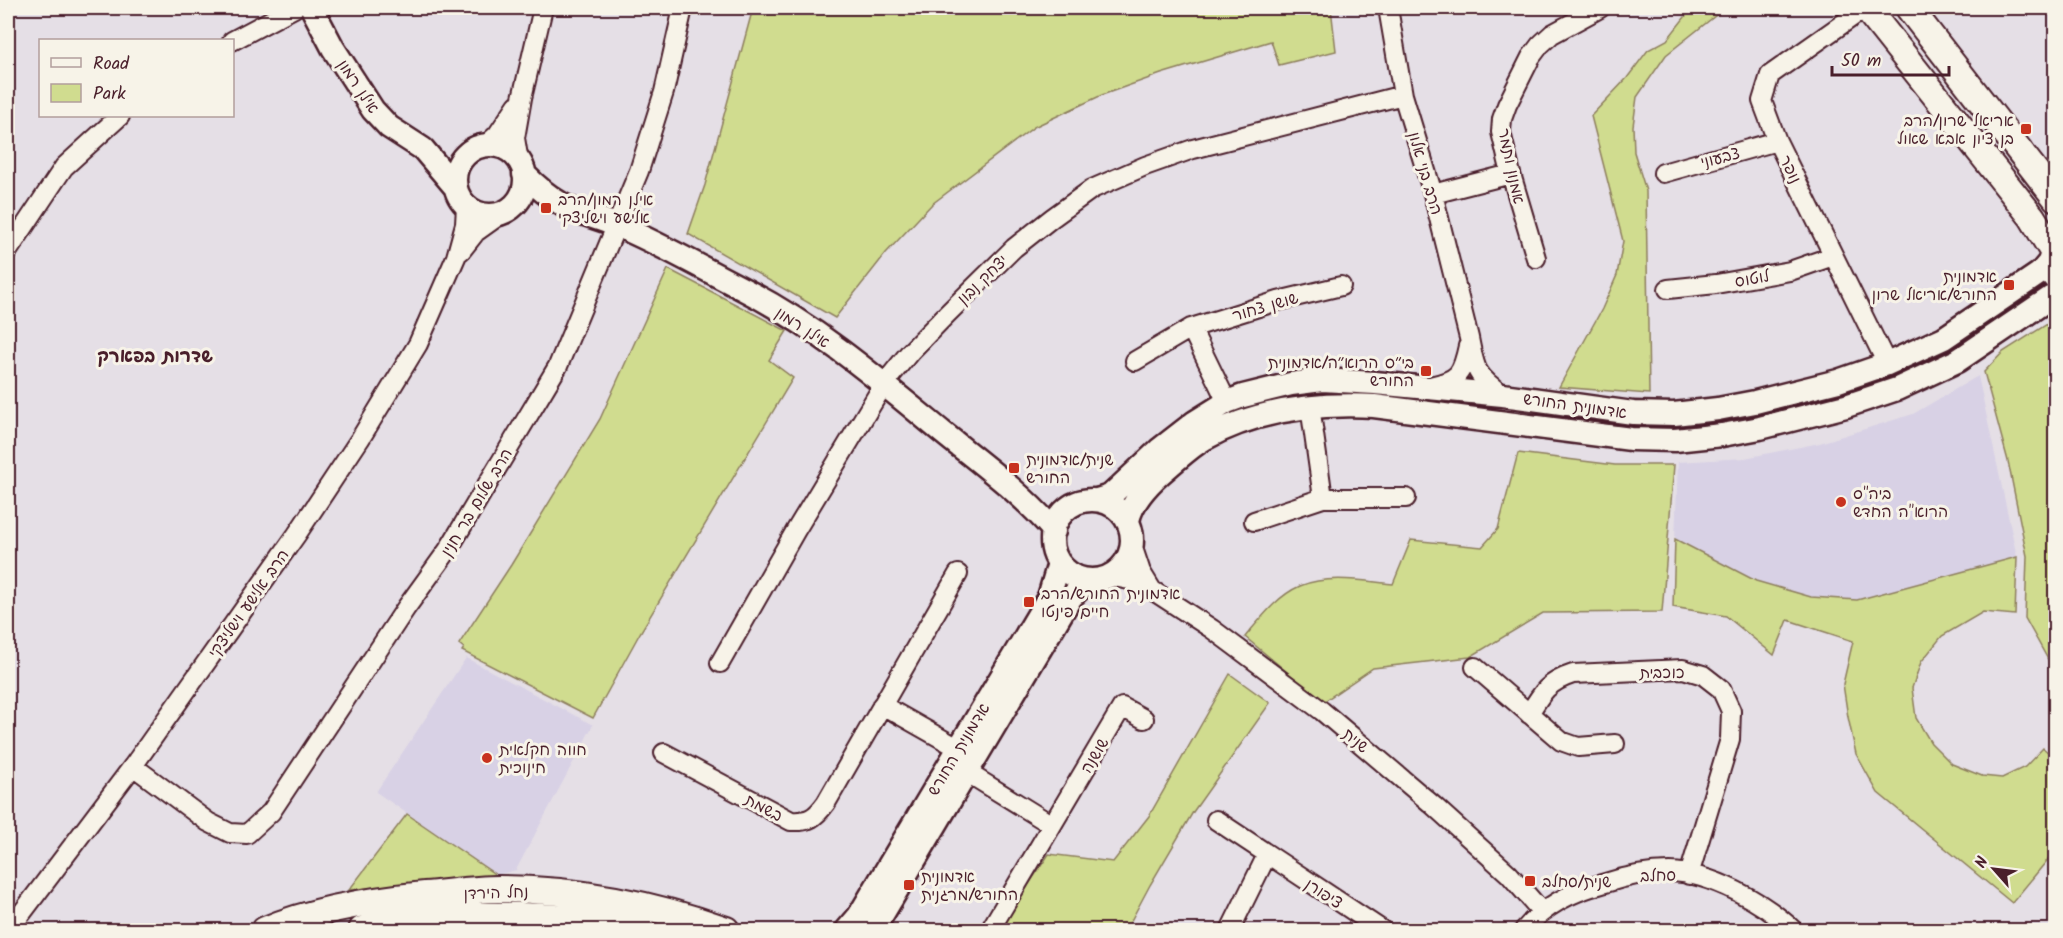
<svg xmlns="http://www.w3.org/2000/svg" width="2063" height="938" font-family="Kalam,'Playpen Sans Hebrew',sans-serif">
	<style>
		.built { fill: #d8d1e5 }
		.green { fill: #d0dc8f; stroke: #8d7e5d; stroke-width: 1.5 }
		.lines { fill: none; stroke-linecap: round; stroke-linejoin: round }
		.minor-casing { stroke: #4a1f2b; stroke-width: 22 }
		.tertiary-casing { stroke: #4a1f2b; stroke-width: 27 }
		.secondary-casing { stroke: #4a1f2b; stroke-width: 30 }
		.minor { stroke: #f7f3e8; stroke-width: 18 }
		.tertiary { stroke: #f7f3e8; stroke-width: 22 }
		.secondary { stroke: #f7f3e8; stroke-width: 26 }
		.poi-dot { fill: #c8321e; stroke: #f7f3e8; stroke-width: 2 }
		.labels { text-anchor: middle; stroke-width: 6; stroke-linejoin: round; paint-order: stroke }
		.street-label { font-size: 16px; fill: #4a1f2b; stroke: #f7f3e8 }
		.poi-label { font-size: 16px; fill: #4a1f2b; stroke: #f7f3e8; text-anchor: start }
		.neighbourhood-label { font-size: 18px; font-weight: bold; fill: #4a1f2b; stroke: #f7f3e8 }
	</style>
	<rect width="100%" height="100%" fill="#e5dfe6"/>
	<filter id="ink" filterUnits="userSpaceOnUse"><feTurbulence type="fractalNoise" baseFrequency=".0167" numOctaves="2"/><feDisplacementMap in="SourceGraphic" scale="12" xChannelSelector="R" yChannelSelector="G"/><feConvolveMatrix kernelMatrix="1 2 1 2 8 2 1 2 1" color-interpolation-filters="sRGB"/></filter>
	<g filter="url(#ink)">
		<path class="built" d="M1978 376 2017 557 1857 600 1811 597 1756 581 1675 539 1678 462 1745 458 1820 443 1913 414Z
			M466 658 593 725 516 870 496 875 376 792Z"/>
		<path class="green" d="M753 8H1331L1336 51 1279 65 1271 41 1161 74 1102 95 1034 127 932 204 886 253 835 318 688 234 705 185Z
			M1692 8H1725L1666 55 1637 97 1633 126 1634 152 1646 191 1649 394 1559 387 1602 309 1617 275 1623 241 1591 116 1627 78 1648 50 1667 40Z
			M668 269 787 331 769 360 793 378 640 633 593 718 462 651 464 648 459 644 511 565 600 419Z
			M2055 319V672L2025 618 2027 556 2008 461 1984 372 2003 352Z
			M1518 453 1615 465H1674L1662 612 1543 613 1470 657 1373 668 1323 702 1245 637C1261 618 1277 596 1300 586 1328 574 1364 581 1393 584L1411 540 1482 547 1498 529Z
			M1675 539 1756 581 1811 597 1857 600 2017 557 2015 615 1983 612 1942 636 1921 662 1912 688 1916 718 1931 743 1952 764 1982 776 2002 778 2025 767 2043 748 2055 758V851L2012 903 1878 793 1856 754 1848 717 1843 684 1853 641 1788 620 1774 655 1726 616 1673 607Z
			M1230 674 1270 703 1193 812 1150 885 1126 930H998L1049 854 1113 862 1149 816Z
			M407 814 496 875 349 890Z"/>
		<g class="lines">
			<defs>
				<path id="minor" d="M1388 8 1403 95 1433 194 1469 338C1475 370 1476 376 1503 395
					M1865 8 1770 75 1762 101 1777 141 1887 364
					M232 41 294 8
					M486 145 497 135 517 105
					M519 162 515 138 522 98 543 8
					M1663 173 1777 141
					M1433 194 1511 174
					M8 251 64 167 120 116
					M461 251 476 232 504 212
					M1536 258 1511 174 1501 132 1502 119 1507 105 1531 57 1540 45 1552 34 1600 8
					M1668 289 1716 284 1790 271 1833 256
					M1191 328 1227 402
					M1135 361 1191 328 1278 301 1341 286
					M1430 386C1459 380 1462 374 1468 346
					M1310 406 1323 498
					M1254 521 1323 498H1406
					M1132 545 1141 572 1152 590
					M1109 576 1134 581 1152 590 1212 629 1322 711 1434 806 1509 874 1542 912
					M720 663 796 530 884 384 910 352 947 314 1014 248 1052 218 1092 189 1145 166 1193 149 1403 95
					M1475 667 1561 741 1578 747 1615 744
					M882 705 958 748
					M1529 714C1542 692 1548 682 1573 674L1683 669 1703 675 1721 689 1731 711 1730 739 1689 875
					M664 753 791 821C809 822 815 818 826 803L958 574
					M133 766 208 822 230 833 247 834 271 812 406 608 448 550 558 366 639 171 664 92 683 8
					M968 773 1052 825
					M1216 820 1382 930
					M9 930 133 766 297 534 360 439 418 344 456 257 465 224 466 206
					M990 930 1122 707 1144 719
					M1230 930 1267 855
					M1524 930C1545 905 1571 892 1602 884 1623 877 1647 872 1670 872 1711 873 1764 902 1793 930"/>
				<path id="tertiary" d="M312 8 333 48 373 110 389 127 423 149 456 188
					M455 180a35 35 0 1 1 70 0a35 35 0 1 1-70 0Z
					M524 174C536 186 547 196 563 205 579 214 600 218 618 226 661 244 702 268 743 289 816 326 879 380 942 432 980 463 1022 493 1054 531
					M1097 500 1110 496 1159 450 1195 422 1227 402 1243 396 1291 384 1322 380 1375 383 1503 395 1633 413 1674 414 1718 409 1755 402 1838 381 1887 364 1944 338 2040 273 2052 259
					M1052 540a40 40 0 1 1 80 0a40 40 0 1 1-80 0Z
					M1128 521C1132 499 1151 481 1168 467 1179 458 1191 446 1204 439 1255 410 1316 403 1374 406L1631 439 1675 440 1722 435 1760 428 1846 406 1897 389 1957 361 2050 298 2056 296
					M847 930 859 916 1049 597 1059 563
					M873 930 1071 597 1089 580"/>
				<path id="secondary" d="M1866 8 2032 217 2054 253
					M1909 8 2056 198
					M2056 250 2052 259 2056 277
					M265 930C316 909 371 900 425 895 449 893 474 889 498 889 577 889 653 904 726 930
					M362 930C449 910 555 912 642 930"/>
			</defs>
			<use href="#minor" class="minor-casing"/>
			<use href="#tertiary" class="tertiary-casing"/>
			<use href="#secondary" class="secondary-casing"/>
			<use href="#minor" class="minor"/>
			<use href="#tertiary" class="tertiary"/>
			<use href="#secondary" class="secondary"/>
		</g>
	</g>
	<g class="poi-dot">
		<rect x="2020" y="123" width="12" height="12" rx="3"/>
		<rect x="540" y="202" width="12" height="12" rx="3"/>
		<rect x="2003" y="279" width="12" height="12" rx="3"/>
		<rect x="1420" y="365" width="12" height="12" rx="3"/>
		<rect x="1008" y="462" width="12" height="12" rx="3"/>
		<circle cx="1841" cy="502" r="6"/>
		<rect x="1023" y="596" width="12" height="12" rx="3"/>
		<circle cx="487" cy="758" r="6"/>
		<rect x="1524" y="875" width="12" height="12" rx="3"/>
		<rect x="903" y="879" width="12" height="12" rx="3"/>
	</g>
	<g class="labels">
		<g class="street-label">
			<text transform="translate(359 86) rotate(56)" y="6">אילן רמון</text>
			<text transform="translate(1720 157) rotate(-15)" y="6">צבעוני</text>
			<text transform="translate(1512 166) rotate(78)" y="6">אמנון ותמר</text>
			<text transform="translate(1791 169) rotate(64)" y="6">נופר</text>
			<text transform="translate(1426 173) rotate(74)" y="6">הרב בני אלון</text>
			<text transform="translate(1752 278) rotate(-10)" y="6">לוטוס</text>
			<text transform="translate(982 279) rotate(-44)" y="6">יצחק נבון</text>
			<text transform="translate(1265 306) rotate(-16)" y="6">שושן צחור</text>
			<text transform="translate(803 327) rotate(33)" y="6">אילן רמון</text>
			<text transform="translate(1575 405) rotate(8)" y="6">אדמונית החורש</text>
			<text transform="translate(476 502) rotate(-59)" y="6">הרב שלום בר חנין</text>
			<text transform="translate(248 603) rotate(-55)" y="6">הרב אלישע וישליצקי</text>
			<text x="1662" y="678">כוכבית</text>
			<text transform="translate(1356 740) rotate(40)" y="6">שנית</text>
			<text transform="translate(958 749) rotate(-59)" y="6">אדמונית החורש</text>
			<text transform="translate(1094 755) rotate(-59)" y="6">שושנה</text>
			<text transform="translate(764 807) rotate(28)" y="6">בשמת</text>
			<text transform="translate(1658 875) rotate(-2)" y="6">סחלב</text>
			<text transform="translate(496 892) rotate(-2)" y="6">נחל הירדן</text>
			<text transform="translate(1324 893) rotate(33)" y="6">ציפורן</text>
		</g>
		<g class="poi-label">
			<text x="2014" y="126" text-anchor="end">אריאל שרון/הרב<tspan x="2014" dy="18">בן ציון אבא שאול</tspan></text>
			<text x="558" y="205">אילן רמון/הרב<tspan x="558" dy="18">אלישע וישליצקי</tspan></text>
			<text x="1997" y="282" text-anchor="end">אדמונית<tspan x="1997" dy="18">החורש/אריאל שרון</tspan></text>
			<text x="1414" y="368" text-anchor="end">בי״ס הרוא״ה/אדמונית<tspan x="1414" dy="18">החורש</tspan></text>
			<text x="1026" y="465">שנית/אדמונית<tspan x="1026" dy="18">החורש</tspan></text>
			<text x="1853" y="499">ביה"ס<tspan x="1853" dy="18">הרוא"ה החדש</tspan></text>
			<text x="1041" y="599">אדמונית החורש/הרב<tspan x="1041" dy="18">חיים פינטו</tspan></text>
			<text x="499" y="755">חווה חקלאית<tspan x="499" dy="18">חינוכית</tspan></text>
			<text x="921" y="882">אדמונית<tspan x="921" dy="18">החורש/מרגנית</tspan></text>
			<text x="1542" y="887">שנית/סחלב</text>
		</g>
		<g class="neighbourhood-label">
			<text x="155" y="362">שדרות בפארק</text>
		</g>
	</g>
	<rect width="2063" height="938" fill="none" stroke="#f7f3e8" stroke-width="30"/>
	<rect x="15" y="15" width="2033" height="908" fill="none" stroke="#4a1f2b" stroke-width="2" filter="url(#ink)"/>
	<rect x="39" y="39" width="195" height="78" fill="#f7f3e8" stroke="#b29e9c" stroke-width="1.5"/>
	<rect x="51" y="58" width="30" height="9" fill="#f7f3e8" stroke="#b29e9c" stroke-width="1.5"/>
	<text x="93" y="69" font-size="18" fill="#4a1f2b">Road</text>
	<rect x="51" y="84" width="30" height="18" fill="#d0dc8f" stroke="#b29e9c" stroke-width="1.5"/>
	<text x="93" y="99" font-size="18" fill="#4a1f2b">Park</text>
	<g transform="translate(1994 869) rotate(298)" stroke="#f7f3e8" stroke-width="4.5" paint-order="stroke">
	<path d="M0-4.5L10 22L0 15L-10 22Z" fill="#4a1f2b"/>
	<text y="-9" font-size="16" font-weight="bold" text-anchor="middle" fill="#4a1f2b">N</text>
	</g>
	<path d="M1832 66v9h117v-9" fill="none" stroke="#4a1f2b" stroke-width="3"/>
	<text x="1841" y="66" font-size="18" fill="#4a1f2b" stroke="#f7f3e8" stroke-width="4.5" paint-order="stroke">50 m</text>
</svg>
